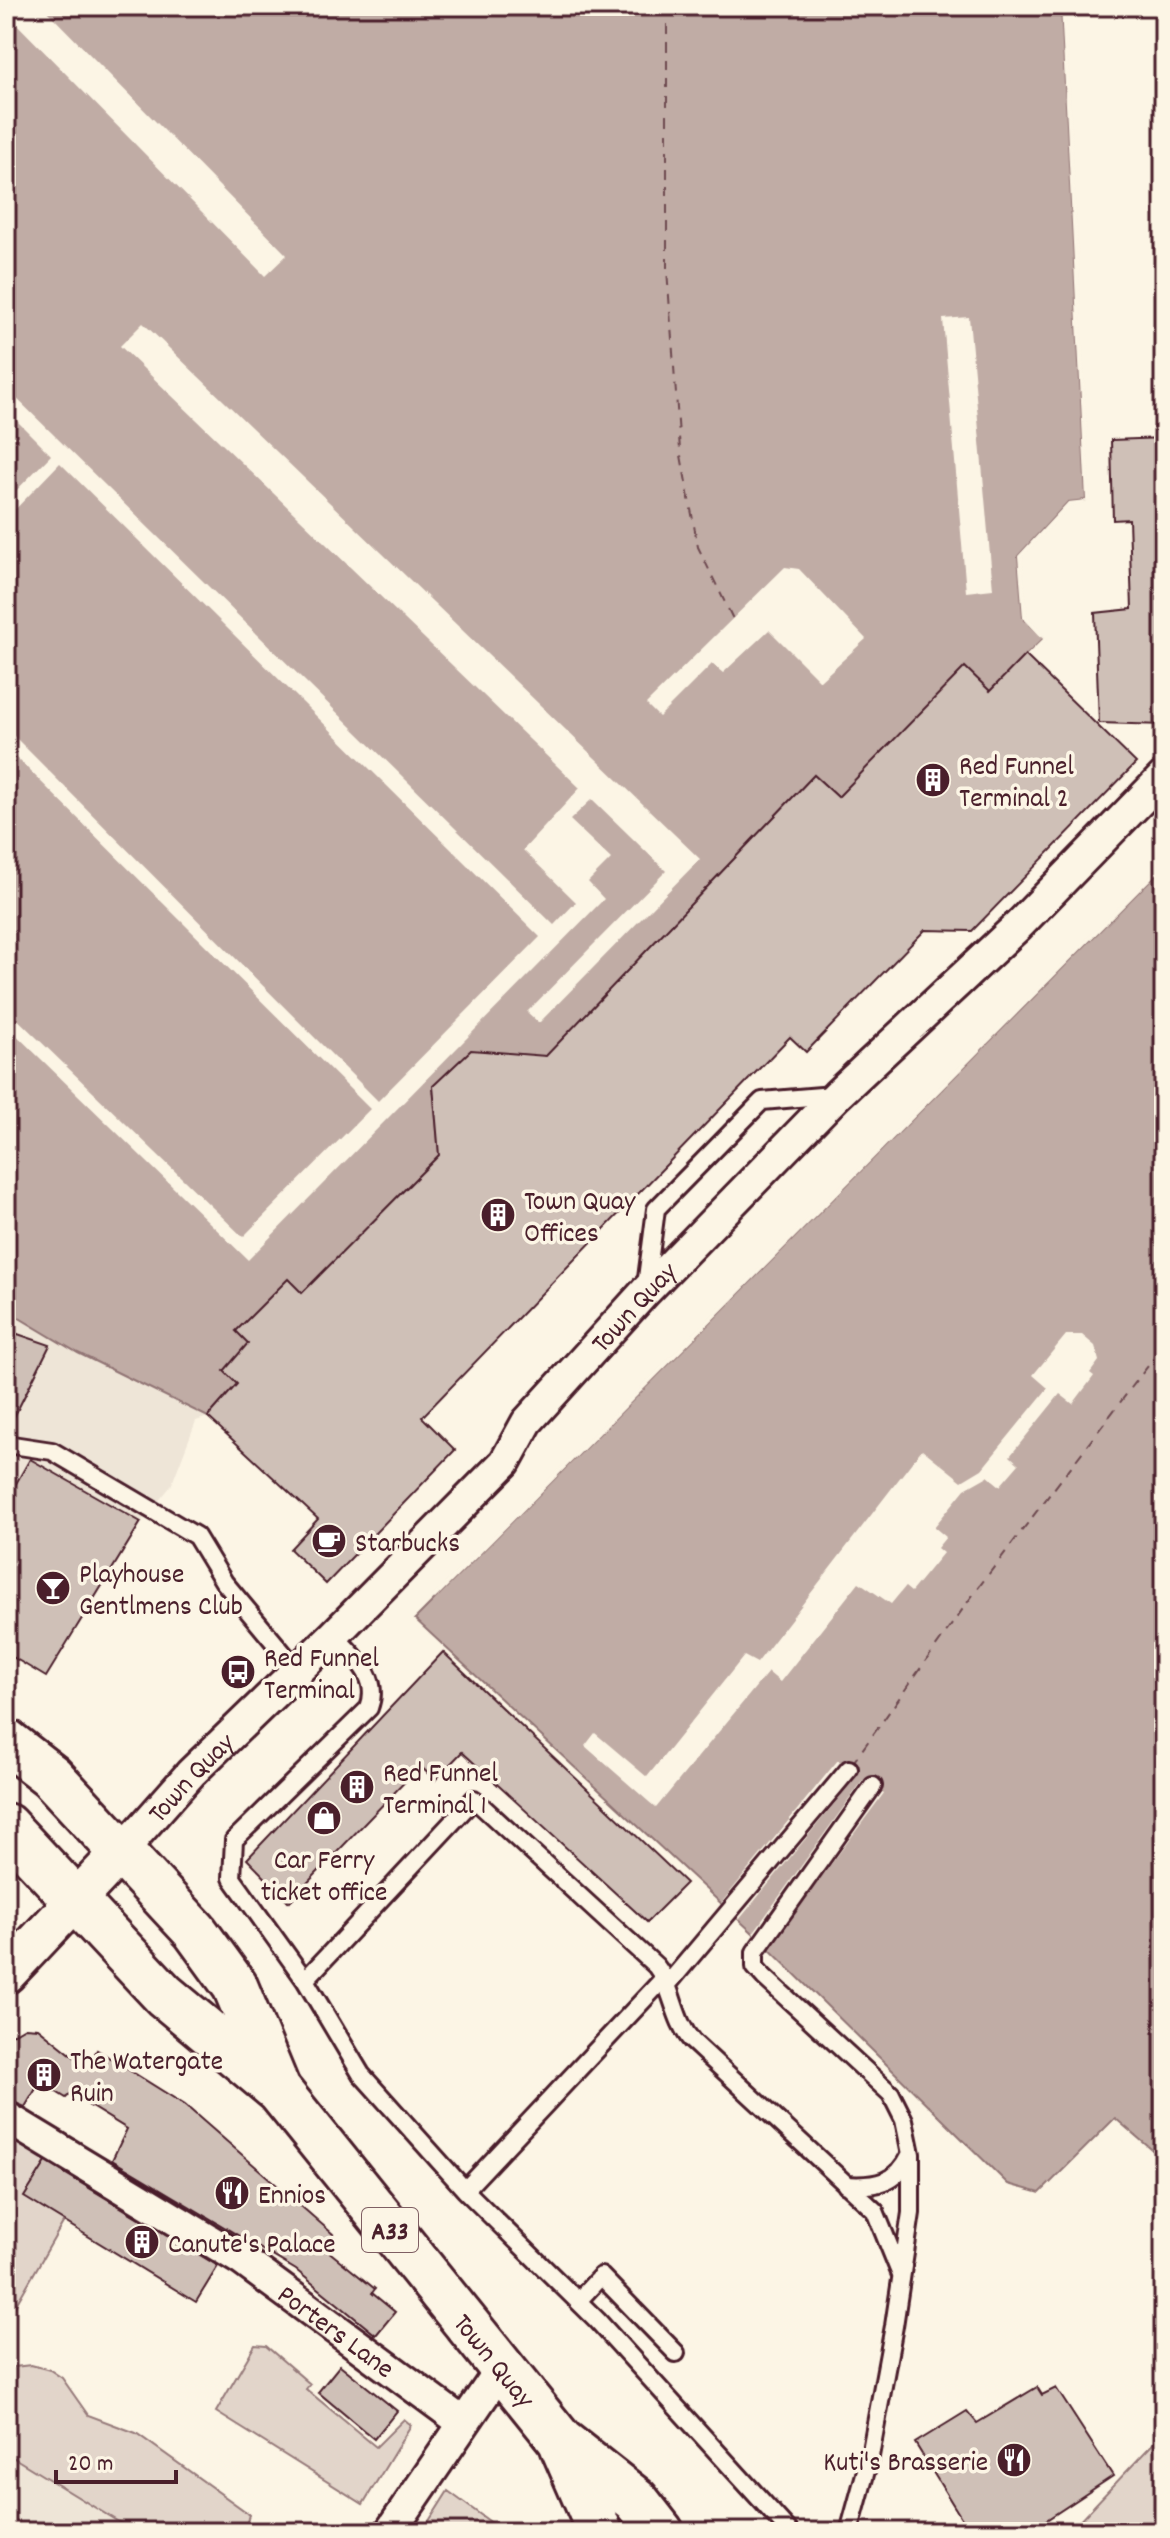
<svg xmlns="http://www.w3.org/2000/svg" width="1170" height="2538" font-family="Dekko,sans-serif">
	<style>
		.built { fill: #eee5d7 }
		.green { fill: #e2d5ca; stroke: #967a7a; stroke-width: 2 }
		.water { fill: #c0aca5; stroke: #917474; stroke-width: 2 }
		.pier { fill: #fcf5e5 }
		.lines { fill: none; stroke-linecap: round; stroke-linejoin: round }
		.ferry { stroke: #6d4950; stroke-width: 2; stroke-dasharray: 10 8; stroke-linecap: butt }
		.building { fill: #cfc0b7; stroke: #4a1f2b; stroke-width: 2 }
		.service-casing { stroke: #4a1f2b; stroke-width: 22 }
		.minor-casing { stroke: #4a1f2b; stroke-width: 36 }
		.tertiary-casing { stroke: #4a1f2b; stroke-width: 44 }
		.primary-casing { stroke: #4a1f2b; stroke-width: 50 }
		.service { stroke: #fcf5e5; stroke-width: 16 }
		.minor { stroke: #fcf5e5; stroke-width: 30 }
		.tertiary { stroke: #fcf5e5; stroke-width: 38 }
		.primary { stroke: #fcf5e5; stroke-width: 44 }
		.labels { text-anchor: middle; stroke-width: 7; stroke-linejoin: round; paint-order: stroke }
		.shield { fill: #fcf5e5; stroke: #7f5f63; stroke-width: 2 }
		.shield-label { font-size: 26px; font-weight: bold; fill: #4a1f2b }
		.poi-label { font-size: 28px; fill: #4a1f2b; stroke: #fcf5e5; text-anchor: start }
		.street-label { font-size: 28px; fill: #4a1f2b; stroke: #fcf5e5 }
	</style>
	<rect width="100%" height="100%" fill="#fcf5e5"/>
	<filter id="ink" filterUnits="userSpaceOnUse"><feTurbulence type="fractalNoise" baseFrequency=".0125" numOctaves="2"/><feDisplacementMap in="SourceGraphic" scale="16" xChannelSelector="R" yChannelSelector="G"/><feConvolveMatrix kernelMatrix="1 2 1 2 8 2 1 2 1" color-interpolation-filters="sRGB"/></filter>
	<g filter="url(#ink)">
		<path class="built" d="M6 1310 78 1353 208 1417 196 1421 171 1486 141 1522 31 1459 6 1498Z
			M6 2453 135 2532H6Z"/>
		<path class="green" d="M6 2133 48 2158 25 2197 64 2221 6 2322Z
			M255 2345 266 2346 310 2384 306 2389 376 2447 404 2419 411 2425 363 2504 216 2412Z
			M31 2365 50 2370 62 2378 88 2415 136 2433 249 2514 247 2522 261 2532H135L6 2453V2368Z
			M1164 2432V2532H1065L1075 2526Z
			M448 2491 504 2532H422Z"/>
		<path class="water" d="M6 6H1061L1086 500 1068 502 1018 556 1023 618 1044 638 990 691 838 797 814 775 546 1056 433 1086 439 1155 319 1276 334 1290 236 1331 248 1343 237 1384 208 1417 78 1353 6 1310Z
			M1164 866V2160L1115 2118 1040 2193 1008 2184 753 1933 415 1619Z"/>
		<path class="pier" d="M6 6H42L287 255 265 276 6 13Z
			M1061 6H1065L1090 500 1070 506 1022 557 1027 616 1047 640 992 695 965 672 840 800 814 780 548 1059 472 1054 438 1088 442 1157 325 1276 338 1290 320 1310H314L288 1284 242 1331 252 1344 229 1371 241 1385 211 1420 208 1417 237 1384 224 1371 248 1343 236 1331 288 1279 317 1307 334 1290 319 1276 439 1155 433 1086 471 1050 546 1056 814 775 838 797 965 667 990 691 1043 639 1023 618 1018 556 1068 502 1086 500Z
			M12 97 16 153 6 154V98Z
			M969 317 993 589 966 592 943 319Z
			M143 323 700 859 539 1023 527 1012 666 871 592 799 570 820 611 859 588 882 604 899 248 1260 6 1025V1008L243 1237 370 1109 6 747V728L378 1101 540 937 60 463 6 519V501L51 455 6 410V388L554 925 576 902 523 850 580 788 120 346Z
			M785 567 799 569 866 639 820 681 769 630 723 673 712 664 659 717 646 704Z
			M1164 862V866L435 1599 432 1597Z
			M1066 1335H1082L1095 1346 1099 1361 1090 1373 1094 1376 1073 1404 1060 1394 1010 1456 1019 1464 1000 1486 988 1476 965 1489 934 1527 946 1537 937 1548 943 1553 911 1592 905 1587 891 1604 859 1582 780 1682 768 1672 656 1808 585 1746 595 1733 647 1777 744 1656 757 1663 922 1449 962 1481 982 1469 1048 1388 1033 1375Z
			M838 1760 857 1776 739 1920 721 1903Z
			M863 1780 884 1793 769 1948 753 1933Z"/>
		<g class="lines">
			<path class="ferry" d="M667 6V269L680 450 698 547 733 619
				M852 1764 975 1592 1164 1345"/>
		</g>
		<path class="building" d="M1164 438V725L1099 723 1095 613 1132 609 1129 519 1113 520 1111 440Z
			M1025 655 1136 763 972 931 925 930 806 1052 790 1037 422 1417 455 1450 326 1584 290 1549 318 1519 208 1417 237 1384 224 1371 248 1343 236 1331 288 1279 302 1293 439 1155 433 1086 471 1050 546 1056 814 775 838 797 965 667 990 691Z
			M6 1330 50 1345 6 1433Z
			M30 1459 141 1522 46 1677 6 1653V1501Z
			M443 1652 686 1883 647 1922 462 1752 435 1780 420 1766 289 1902 247 1859Z
			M25 2027 38 2028 87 2067 97 2050 185 2105 333 2234 322 2246 375 2289 372 2293 395 2312 376 2335 296 2270 112 2160 127 2129 70 2094 66 2098 40 2082 25 2107 6 2099V2038Z
			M46 2162 218 2266 196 2302 24 2197Z
			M340 2365 397 2411 374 2439 318 2392Z
			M1037 2387 1042 2395 1056 2388 1113 2476 1042 2523 1044 2532H970L915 2443 967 2411 977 2423Z"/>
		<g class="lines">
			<defs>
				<path id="service" d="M646 1286 656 1209 762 1101 833 1095
					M6 1444 52 1451 196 1536 224 1582 298 1671
					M334 1635C354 1657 381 1677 369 1708L234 1840 232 1878 305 1980 361 2074 465 2190 597 2320 790 2532
					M305 1980 474 1799 656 1966C674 1989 673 2019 692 2041L875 2211 901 2275
					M668 1984 849 1769
					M846 2185C876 2187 897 2183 910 2155
					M465 2190 665 1977
					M578 2301 601 2276 676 2353
					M849 2532 870 2456 894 2326 911 2213V2154L904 2120 891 2094 764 1977 755 1967V1952L873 1786"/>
				<g id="minor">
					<path id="s1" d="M121 1852 191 1773 334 1635 505 1462 527 1422 645 1292 837 1095 1019 925 1164 776"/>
					<path id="s2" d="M6 2117 242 2260 462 2422"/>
					<path d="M390 2532 501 2369"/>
				</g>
				<path id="tertiary" d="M6 1974 121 1852"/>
				<g id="primary">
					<path d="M6 1741 51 1776 195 1931 235 1986 276 2085"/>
					<path id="s3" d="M6 1826 164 1995 279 2091 561 2441 636 2500 661 2532"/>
					<path d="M563 2447 600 2532"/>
				</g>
			</defs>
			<use href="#service" class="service-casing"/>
			<use href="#minor" class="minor-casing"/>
			<use href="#tertiary" class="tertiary-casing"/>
			<use href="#primary" class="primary-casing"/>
			<use href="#service" class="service"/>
			<use href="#minor" class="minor"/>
			<use href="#tertiary" class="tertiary"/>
			<use href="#primary" class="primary"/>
		</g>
	</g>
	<defs>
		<symbol id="building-disc" viewBox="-11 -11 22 22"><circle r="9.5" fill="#4a1f2b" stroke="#fcf5e5"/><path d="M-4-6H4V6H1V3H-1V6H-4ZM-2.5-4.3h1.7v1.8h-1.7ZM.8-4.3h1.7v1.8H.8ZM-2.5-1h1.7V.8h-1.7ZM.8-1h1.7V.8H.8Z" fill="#fff"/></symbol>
		<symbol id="cafe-disc" viewBox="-11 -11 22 22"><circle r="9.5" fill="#4a1f2b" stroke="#fcf5e5"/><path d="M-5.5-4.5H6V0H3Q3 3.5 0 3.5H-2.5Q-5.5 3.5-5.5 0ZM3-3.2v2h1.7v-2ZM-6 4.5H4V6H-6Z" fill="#fff"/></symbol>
		<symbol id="bar-disc" viewBox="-11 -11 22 22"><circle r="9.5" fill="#4a1f2b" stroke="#fcf5e5"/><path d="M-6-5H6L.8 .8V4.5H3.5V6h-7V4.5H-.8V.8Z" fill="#fff"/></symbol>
		<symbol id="bus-disc" viewBox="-11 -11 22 22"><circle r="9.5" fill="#4a1f2b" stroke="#fcf5e5"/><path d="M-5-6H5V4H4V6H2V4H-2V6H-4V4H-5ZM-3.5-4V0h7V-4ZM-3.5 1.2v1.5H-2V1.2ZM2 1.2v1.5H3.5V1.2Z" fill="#fff"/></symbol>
		<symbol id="shop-disc" viewBox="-11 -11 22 22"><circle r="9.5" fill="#4a1f2b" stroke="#fcf5e5"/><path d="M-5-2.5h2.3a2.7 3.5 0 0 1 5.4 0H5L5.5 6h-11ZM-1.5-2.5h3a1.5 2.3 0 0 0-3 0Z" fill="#fff"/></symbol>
		<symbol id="restaurant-disc" viewBox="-11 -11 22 22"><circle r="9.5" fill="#4a1f2b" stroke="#fcf5e5"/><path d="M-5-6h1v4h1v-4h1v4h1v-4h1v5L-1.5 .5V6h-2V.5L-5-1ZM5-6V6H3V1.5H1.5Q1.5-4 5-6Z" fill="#fff"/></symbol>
	</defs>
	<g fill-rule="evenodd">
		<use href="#building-disc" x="913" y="760" width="40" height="40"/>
		<use href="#building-disc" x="478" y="1195" width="40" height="40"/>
		<use href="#cafe-disc" x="309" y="1521" width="40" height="40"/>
		<use href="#bar-disc" x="33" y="1568" width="40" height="40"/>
		<use href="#bus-disc" x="218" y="1652" width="40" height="40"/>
		<use href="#building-disc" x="337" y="1767" width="40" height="40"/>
		<use href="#shop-disc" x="304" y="1798" width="40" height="40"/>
		<use href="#building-disc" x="24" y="2055" width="40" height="40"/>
		<use href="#restaurant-disc" x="212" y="2173" width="40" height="40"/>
		<use href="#building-disc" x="122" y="2222" width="40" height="40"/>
		<use href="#restaurant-disc" x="994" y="2440" width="40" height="40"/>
	</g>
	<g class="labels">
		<rect class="shield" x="362" y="2208" width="56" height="44" rx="6"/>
		<g class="shield-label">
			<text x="390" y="2239">A33</text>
		</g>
		<g class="poi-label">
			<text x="959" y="774">Red Funnel<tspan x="959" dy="32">Terminal 2</tspan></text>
			<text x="524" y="1209">Town Quay<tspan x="524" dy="32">Offices</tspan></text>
			<text x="355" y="1551">Starbucks</text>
			<text x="79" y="1582">Playhouse<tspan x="79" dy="32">Gentlmens Club</tspan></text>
			<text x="264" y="1666">Red Funnel<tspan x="264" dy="32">Terminal</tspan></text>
			<text x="383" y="1781">Red Funnel<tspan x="383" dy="32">Terminal 1</tspan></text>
			<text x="324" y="1868" text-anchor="middle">Car Ferry<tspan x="324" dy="32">ticket office</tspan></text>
			<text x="70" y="2069">The Watergate<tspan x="70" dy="32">Ruin</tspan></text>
			<text x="258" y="2203">Ennios</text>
			<text x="168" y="2252">Canute's Palace</text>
			<text x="988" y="2470" text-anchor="end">Kuti's Brasserie</text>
		</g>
		<g class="street-label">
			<text dy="10" stroke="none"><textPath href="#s1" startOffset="750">Town Quay</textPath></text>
			<text dy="10" stroke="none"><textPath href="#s1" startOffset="102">Town Quay</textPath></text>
			<text dy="10" stroke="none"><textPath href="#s2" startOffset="394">Porters Lane</textPath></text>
			<text dy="10" stroke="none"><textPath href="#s3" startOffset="726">Town Quay</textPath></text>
		</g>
	</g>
	<rect width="1170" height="2538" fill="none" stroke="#fcf5e5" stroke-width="32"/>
	<rect x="16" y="16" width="1138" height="2506" fill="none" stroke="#4a1f2b" stroke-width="3" filter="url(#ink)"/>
	<path d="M56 2470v12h120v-12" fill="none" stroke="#4a1f2b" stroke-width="4"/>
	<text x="68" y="2470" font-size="24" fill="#4a1f2b" stroke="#fcf5e5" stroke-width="6" paint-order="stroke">20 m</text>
</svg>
